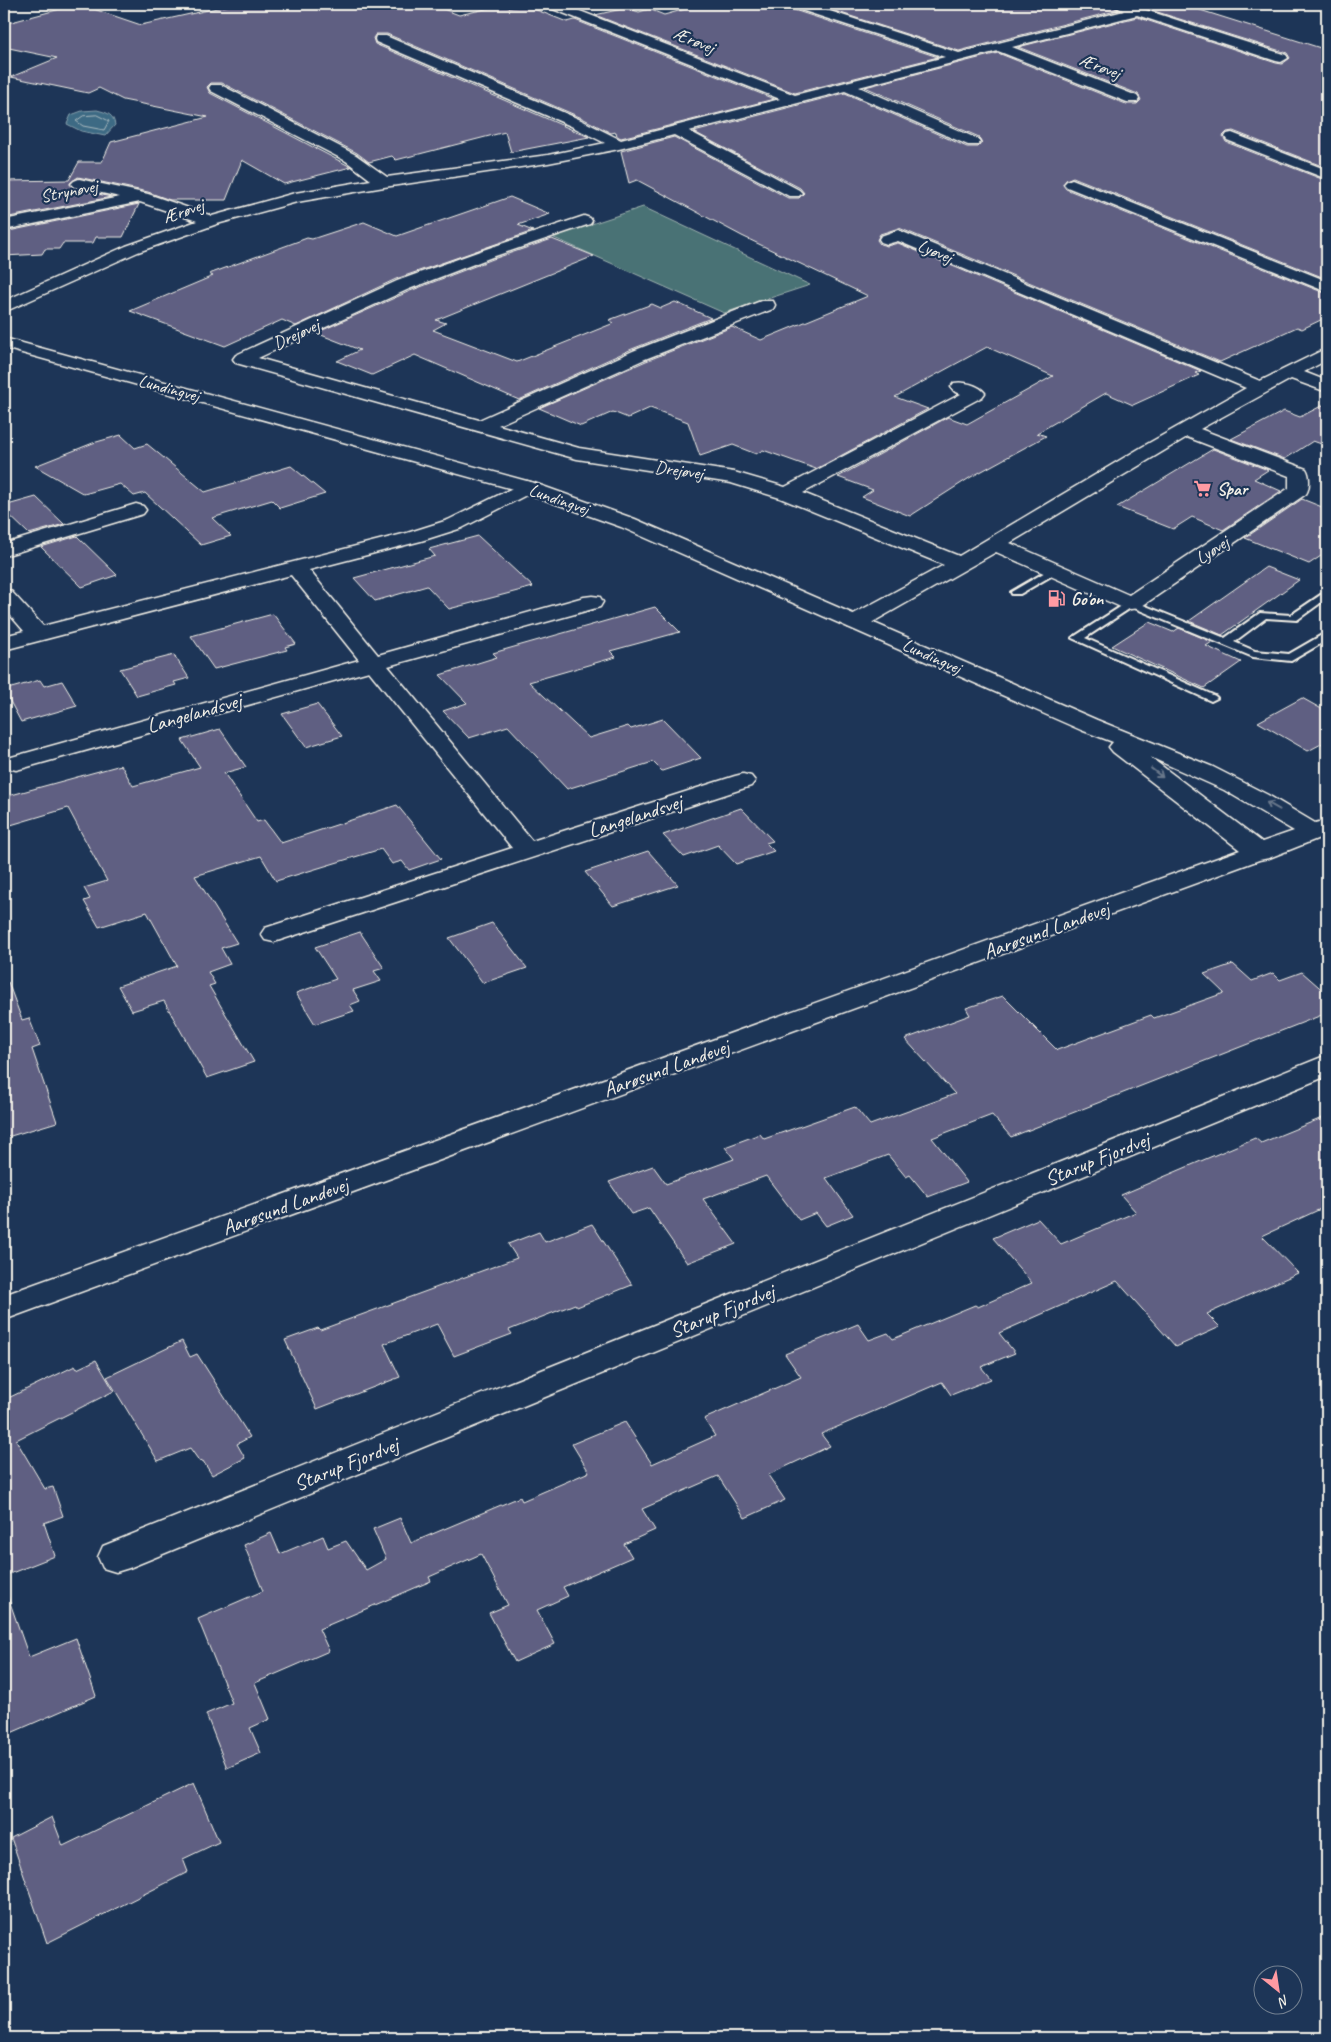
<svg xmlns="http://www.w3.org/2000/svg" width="1331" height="2042" font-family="Caveat,sans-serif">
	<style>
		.green { fill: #497275; stroke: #9eb2ae }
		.water { fill: #3e6a84; stroke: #87a0ac }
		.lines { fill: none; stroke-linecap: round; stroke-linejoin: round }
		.shore { stroke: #abbbc0; stroke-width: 1 }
		.building { fill: #5e5f82; stroke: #f4f1e8 }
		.service-casing { stroke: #f4f1e8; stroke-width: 4 }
		.minor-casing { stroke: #f4f1e8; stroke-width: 3 }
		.tertiary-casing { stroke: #f4f1e8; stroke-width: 3 }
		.service { fill: #1d3557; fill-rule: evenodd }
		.minor { fill: #1d3557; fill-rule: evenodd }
		.tertiary { fill: #1d3557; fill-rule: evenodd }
		.oneway { stroke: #68778a }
		.labels { text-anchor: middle; stroke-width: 4.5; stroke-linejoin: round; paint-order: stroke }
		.far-street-label { font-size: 18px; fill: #f4f1e8; stroke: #1d3557 }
		.far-poi-label { font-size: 18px; font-weight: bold; fill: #f4f1e8; stroke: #1d3557; text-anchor: start }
		.street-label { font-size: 21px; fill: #f4f1e8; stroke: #1d3557 }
	</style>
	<rect width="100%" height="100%" fill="#1d3557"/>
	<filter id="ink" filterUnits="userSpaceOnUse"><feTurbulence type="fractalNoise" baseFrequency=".02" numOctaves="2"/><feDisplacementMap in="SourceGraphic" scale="10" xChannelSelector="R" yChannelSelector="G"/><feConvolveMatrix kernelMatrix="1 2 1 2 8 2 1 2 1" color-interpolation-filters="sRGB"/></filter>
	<g filter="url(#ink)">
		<path class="green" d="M643 207 810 285 724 313 552 237Z"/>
		<path class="water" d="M97 110C108 113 113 114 115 125L105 136 81 131 67 124 71 115 82 111Z"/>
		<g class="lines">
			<path class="shore" d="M97 115 109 121 104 130 83 126 76 121 83 116Z"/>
		</g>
		<path class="building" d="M79 4 141 25 235 4H430L459 15 503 5 510 8 524 5 567 22 575 20 774 99 621 138 617 136 616 132 611 133 582 118 387 34H376L373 38 375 44 589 137 511 152 505 132 396 160 392 156 369 162 357 153 222 83H211L207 87 210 93 351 167 284 184 242 160 226 200H170L148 192 78 177 70 183 73 188 111 197 4 218V181L69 180 79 162H102L111 142 208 117 123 100 99 88 88 93 11 77 57 58 4 47V24Z
			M704 4H788L791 9 938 57 795 93 595 15 626 8 639 12 649 9 664 15Z
			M813 4H1114L1113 7 1119 10 959 51Z
			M1132 4H1181L1327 50V168L1233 131 1227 132 1223 136 1226 142 1327 181V279L1073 177 1066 180 1063 185 1066 189 1327 294V317L1302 329 1297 327 1220 362 899 228 880 234 877 240 880 244 887 246 898 243 1201 371 1195 373 1199 375 1133 405 1106 393 1037 433 1046 436 971 477 910 516 862 497 873 490 838 477 948 417 967 424 1053 376 987 347 895 397 928 409 816 469 763 450 756 454 733 445 700 456 688 422 650 408 628 418 613 412 581 426 539 408 646 361 732 327 761 340 868 296 742 236 637 180 629 183 621 151 674 137 788 198H799L804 193 800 188 694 132 845 93 967 147H978L982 143 979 137 865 87 998 53 1126 104H1137L1141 100 1138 94 1018 47 1137 17 1276 63 1282 64 1290 58 1287 53Z
			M510 197 550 214 518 225 533 231 396 279 296 326 282 320 225 346 130 311 213 276 209 274 307 238 312 239 364 222 397 236Z
			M139 204 123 237H96L93 243H63L59 249H45L42 254 4 256V232Z
			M552 239 594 256 436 320 446 323 433 330 517 362 614 323 609 320 652 304 661 308 675 302 711 318 632 349 519 400 415 355 372 375 337 361 360 350 316 333 410 291 493 259Z
			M1327 403V446L1313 441 1285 459 1231 439 1284 411 1300 417Z
			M121 435 135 448 147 444 205 492 291 466 325 494 280 508 272 500 212 518 231 536 201 545 145 493 134 496 120 484 84 494 35 466 93 443Z
			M1213 449 1268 470 1254 479 1281 491 1223 530 1192 517 1173 529 1117 507Z
			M36 497 64 524 29 534 4 510V506Z
			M1302 499 1327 509V552L1309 564 1245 538Z
			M77 536 117 575 82 587 41 547Z
			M478 536 533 587 449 609 427 586 375 601 354 578 435 556 429 549Z
			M1266 567 1299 580 1222 635 1189 621Z
			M655 607 680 632 610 651 616 657 529 682 589 738 628 726 631 729 663 719 701 758 662 771 653 762 567 789 508 726 469 738 443 711 467 703 440 675 497 657 493 653Z
			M273 614 296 644 285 647 287 650 214 669 191 636Z
			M1149 622 1173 632 1179 628 1212 642 1206 646 1241 662 1204 688 1112 646Z
			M174 655 189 678 174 682 176 685 137 696 120 669Z
			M40 680 44 686 62 681 77 706 21 722 4 690Z
			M1302 698 1327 712V741L1308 751 1258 722Z
			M317 704 342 736 306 747 282 714Z
			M220 729 246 767 224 773 257 822 264 820 281 843 397 805 441 859 409 870 402 861 392 864 381 849 276 881 261 856 195 876 237 943 221 948 230 964 208 972 215 984 209 986 254 1062 207 1078 164 1001 132 1011 118 986 177 966 147 912 99 927 84 901 90 899 84 888 107 881 68 808 4 827V797L121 765 133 786 200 767 182 740Z
			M741 808 773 841 766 843 774 851 736 864 718 845 684 857 663 835Z
			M648 851 678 885 613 906 585 872Z
			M492 923 527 968 483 983 449 938Z
			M360 932 384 968 374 971 381 981 353 990 360 1001 350 1005 354 1011 315 1024 296 993 336 979 315 947Z
			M1233 964 1252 981 1273 973 1280 980 1302 972 1327 994V1013L1011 1137 992 1115 932 1138 967 1182 928 1197 910 1175 906 1177 888 1155 826 1178 853 1215 826 1226 816 1213 799 1220 766 1176 703 1199 736 1244 687 1263 649 1208 631 1214 609 1182 653 1166 666 1184 734 1159 725 1147 760 1134 764 1139 855 1107 870 1125 955 1094 905 1039 970 1015 966 1008 1003 996 1057 1050 1151 1015 1154 1018 1224 993 1204 974Z
			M8 982 22 1020 29 1018 40 1046 32 1049 57 1122 4 1138V983Z
			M1327 1116V1206L1262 1236 1298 1273 1207 1314 1220 1327 1176 1347 1117 1281 999 1333 1015 1353 981 1367 991 1379 951 1395 942 1382 821 1434 830 1446 768 1475 785 1500 745 1518 718 1476 642 1509 655 1530 624 1544 632 1557 563 1587 568 1596 537 1610 555 1644 515 1662 489 1613 508 1605 481 1554 429 1577 431 1581 319 1629 329 1651 255 1683 270 1719 250 1728 261 1753 227 1768 206 1714 232 1703 198 1619 263 1591 244 1545 271 1533 280 1554 323 1536 328 1548 346 1541 366 1570 386 1559 373 1529 400 1518 411 1543 520 1497 522 1501 589 1472 572 1444 625 1422 652 1464 715 1436 704 1419 801 1377 785 1354 858 1324 869 1340 888 1333 893 1339 975 1305 978 1307 1032 1283 993 1238 1038 1219 1061 1244 1136 1212 1121 1195 1255 1138 1261 1143Z
			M592 1224 632 1285 577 1307 575 1304 509 1330 512 1334 454 1356 437 1324 384 1344 400 1377 317 1409 285 1340 318 1328 320 1330 517 1258 508 1244 539 1232 545 1242Z
			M182 1341 190 1357 197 1354 250 1437 237 1444 245 1458 212 1475 203 1461 200 1462 190 1448 158 1461 107 1377Z
			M96 1360 114 1391 16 1440 45 1489 53 1487 63 1516 44 1523 55 1556 4 1576V1400L75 1366 77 1369Z
			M8 1597 29 1657 76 1638 96 1696 4 1736V1598Z
			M194 1783 219 1842 183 1859 188 1872 47 1943 11 1838 52 1817 63 1846Z"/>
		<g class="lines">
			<defs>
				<path id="service" d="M1054 567 1058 568 1059 570 1058 572 1020 594H1012L1011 592Z
					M1322 594 1327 597 1326 599 1297 620 1266 618 1234 642 1255 651 1289 654 1327 632V640L1291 661 1253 657 1132 607 1085 638 1215 696 1217 698 1211 701 1072 638 1131 600 1225 638 1260 613 1291 615Z"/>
				<path id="minor" d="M546 4H562L795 95 945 57 792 7 790 4H808L959 53 1124 11 1115 6 1116 4H1127L1286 55 1288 58 1281 62 1276 61 1137 15 1012 47 1137 96 1139 99 1137 102H1127L998 51 859 87 978 139 980 142 978 145H968L845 91 689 131 799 190 802 193 799 196H789L674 135 619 149 548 163 384 187 297 202 217 224 138 252 4 312V301L126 246 197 221 140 202 4 230V220L120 197 74 187 71 184 74 181 79 179 148 194 212 216 295 193 371 180 346 161 211 91 209 88 211 85H221L356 155 387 177 548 155 605 143 571 126 376 42 375 39 376 36H386L581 120 621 140 780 99 548 7Z
					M1232 133 1327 170V179L1227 140 1225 137 1227 134Z
					M1072 179 1327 281V292L1067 187 1064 184 1067 181Z
					M584 216 590 218 592 221 590 224 492 257 409 289 258 358 479 420 633 351 761 301H773L775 305 773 309 645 359 498 425 579 448 734 472 785 487 961 394 954 391 951 387 954 383C963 381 979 385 985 393L982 397 803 493 959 556 1142 447 1246 388 898 241 887 244 881 242 879 239 881 236 898 230 1260 381 1327 348V360L1304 372 1327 381V392L1291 379 1200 429 1306 469C1310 475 1310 488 1306 494L1139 608 1131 609 1123 608 996 552 864 627 856 628 848 627 845 622 848 617 944 565 780 498 731 483 577 459 236 363 233 359 236 355 397 281 480 251ZM1187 437 1289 476V488L1129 595 1010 543Z
					M527 481 534 483 537 487 534 491 462 528 421 541 309 570 378 655 584 597 592 596 600 597 603 602 600 607 388 666 532 841 735 776 743 774 751 776 755 781 751 786 274 942 265 940 261 934 265 928 512 848 369 671 24 768 16 770 8 768 4 763 8 758 359 660 291 575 4 650V636L24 631 4 608V589L11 591 43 626 407 533 448 520Z
					M136 504 143 506 146 510 143 514 4 556V544Z
					M1327 1055V1076L129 1568 116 1572 103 1568 98 1557 103 1546Z"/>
				<path id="tertiary" d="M4 338 534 483 635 519 1097 720 1213 767 1268 795 1315 823 1327 820V835L1269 858 1259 860 4 1320V1295L1240 850 1113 752 1109 747 1113 742 1081 730 621 527 520 491 4 348ZM1150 757 1224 790 1294 831 1262 842Z"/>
			</defs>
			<use href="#service" class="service-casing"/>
			<use href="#minor" class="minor-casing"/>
			<use href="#tertiary" class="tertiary-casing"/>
			<use href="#service" class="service"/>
			<use href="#minor" class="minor"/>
			<use href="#tertiary" class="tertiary"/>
		</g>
		<defs><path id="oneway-shaft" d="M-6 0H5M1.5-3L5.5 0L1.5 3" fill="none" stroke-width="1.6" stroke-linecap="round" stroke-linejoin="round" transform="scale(1.25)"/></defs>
		<g class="oneway">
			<use href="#oneway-shaft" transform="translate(1157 773) rotate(38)"/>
			<use href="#oneway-shaft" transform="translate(1273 806) rotate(-151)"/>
		</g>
	</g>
	<defs>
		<symbol id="supermarket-bare" viewBox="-9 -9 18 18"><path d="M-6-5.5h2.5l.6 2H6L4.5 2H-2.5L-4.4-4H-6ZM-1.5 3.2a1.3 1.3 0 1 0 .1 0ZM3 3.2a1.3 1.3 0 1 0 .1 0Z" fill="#ff9aa2" stroke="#1d3557" stroke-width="2.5" paint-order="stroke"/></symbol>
		<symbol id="fuel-bare" viewBox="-9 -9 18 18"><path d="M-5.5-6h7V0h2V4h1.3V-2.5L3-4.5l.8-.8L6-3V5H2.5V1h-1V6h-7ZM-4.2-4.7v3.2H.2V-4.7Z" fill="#ff9aa2" stroke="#1d3557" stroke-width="2.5" paint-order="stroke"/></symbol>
	</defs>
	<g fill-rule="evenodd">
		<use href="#supermarket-bare" x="1190" y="476" width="25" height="25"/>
		<use href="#fuel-bare" x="1044" y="586" width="25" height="25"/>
	</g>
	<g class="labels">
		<g class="far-street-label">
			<text transform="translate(694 40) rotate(22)" y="6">Ærøvej</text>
			<text transform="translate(1100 66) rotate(21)" y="6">Ærøvej</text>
			<text transform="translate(69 191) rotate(-11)" y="6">Strynøvej</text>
			<text transform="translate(183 211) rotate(-19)" y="6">Ærøvej</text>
			<text transform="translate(935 251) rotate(23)" y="6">Lyøvej</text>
			<text transform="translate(296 334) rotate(-25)" y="6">Drejøvej</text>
			<text transform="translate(169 388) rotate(15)" y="6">Lundingvej</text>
			<text transform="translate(679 470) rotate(8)" y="6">Drejøvej</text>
			<text transform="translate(559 499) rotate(19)" y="6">Lundingvej</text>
			<text transform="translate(1212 550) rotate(-34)" y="6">Lyøvej</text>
			<text transform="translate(932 656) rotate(24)" y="6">Lundingvej</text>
		</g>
		<g class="far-poi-label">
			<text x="1217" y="495">Spar</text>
			<text x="1071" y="605">Go'on</text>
		</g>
		<g class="street-label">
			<text transform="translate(194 713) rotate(-16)" y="7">Langelandsvej</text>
			<text transform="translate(635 816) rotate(-18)" y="7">Langelandsvej</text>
			<text transform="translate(1046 930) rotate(-20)" y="7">Aarøsund Landevej</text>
			<text transform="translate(666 1068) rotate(-20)" y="7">Aarøsund Landevej</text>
			<text transform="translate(1097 1159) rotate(-22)" y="7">Starup Fjordvej</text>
			<text transform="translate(285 1206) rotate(-20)" y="7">Aarøsund Landevej</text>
			<text transform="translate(722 1311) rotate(-22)" y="7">Starup Fjordvej</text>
			<text transform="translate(346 1464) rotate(-22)" y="7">Starup Fjordvej</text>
		</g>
	</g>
	<rect width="1331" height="2042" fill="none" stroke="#1d3557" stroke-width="20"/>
	<rect x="10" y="10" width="1311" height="2022" fill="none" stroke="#f4f1e8" stroke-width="2" filter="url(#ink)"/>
	<g transform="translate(1278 1990) rotate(150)"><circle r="24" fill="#1d3557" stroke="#738091"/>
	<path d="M0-4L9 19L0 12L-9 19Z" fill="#ff9aa2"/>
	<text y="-8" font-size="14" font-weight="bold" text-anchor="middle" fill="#f4f1e8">N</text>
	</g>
</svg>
